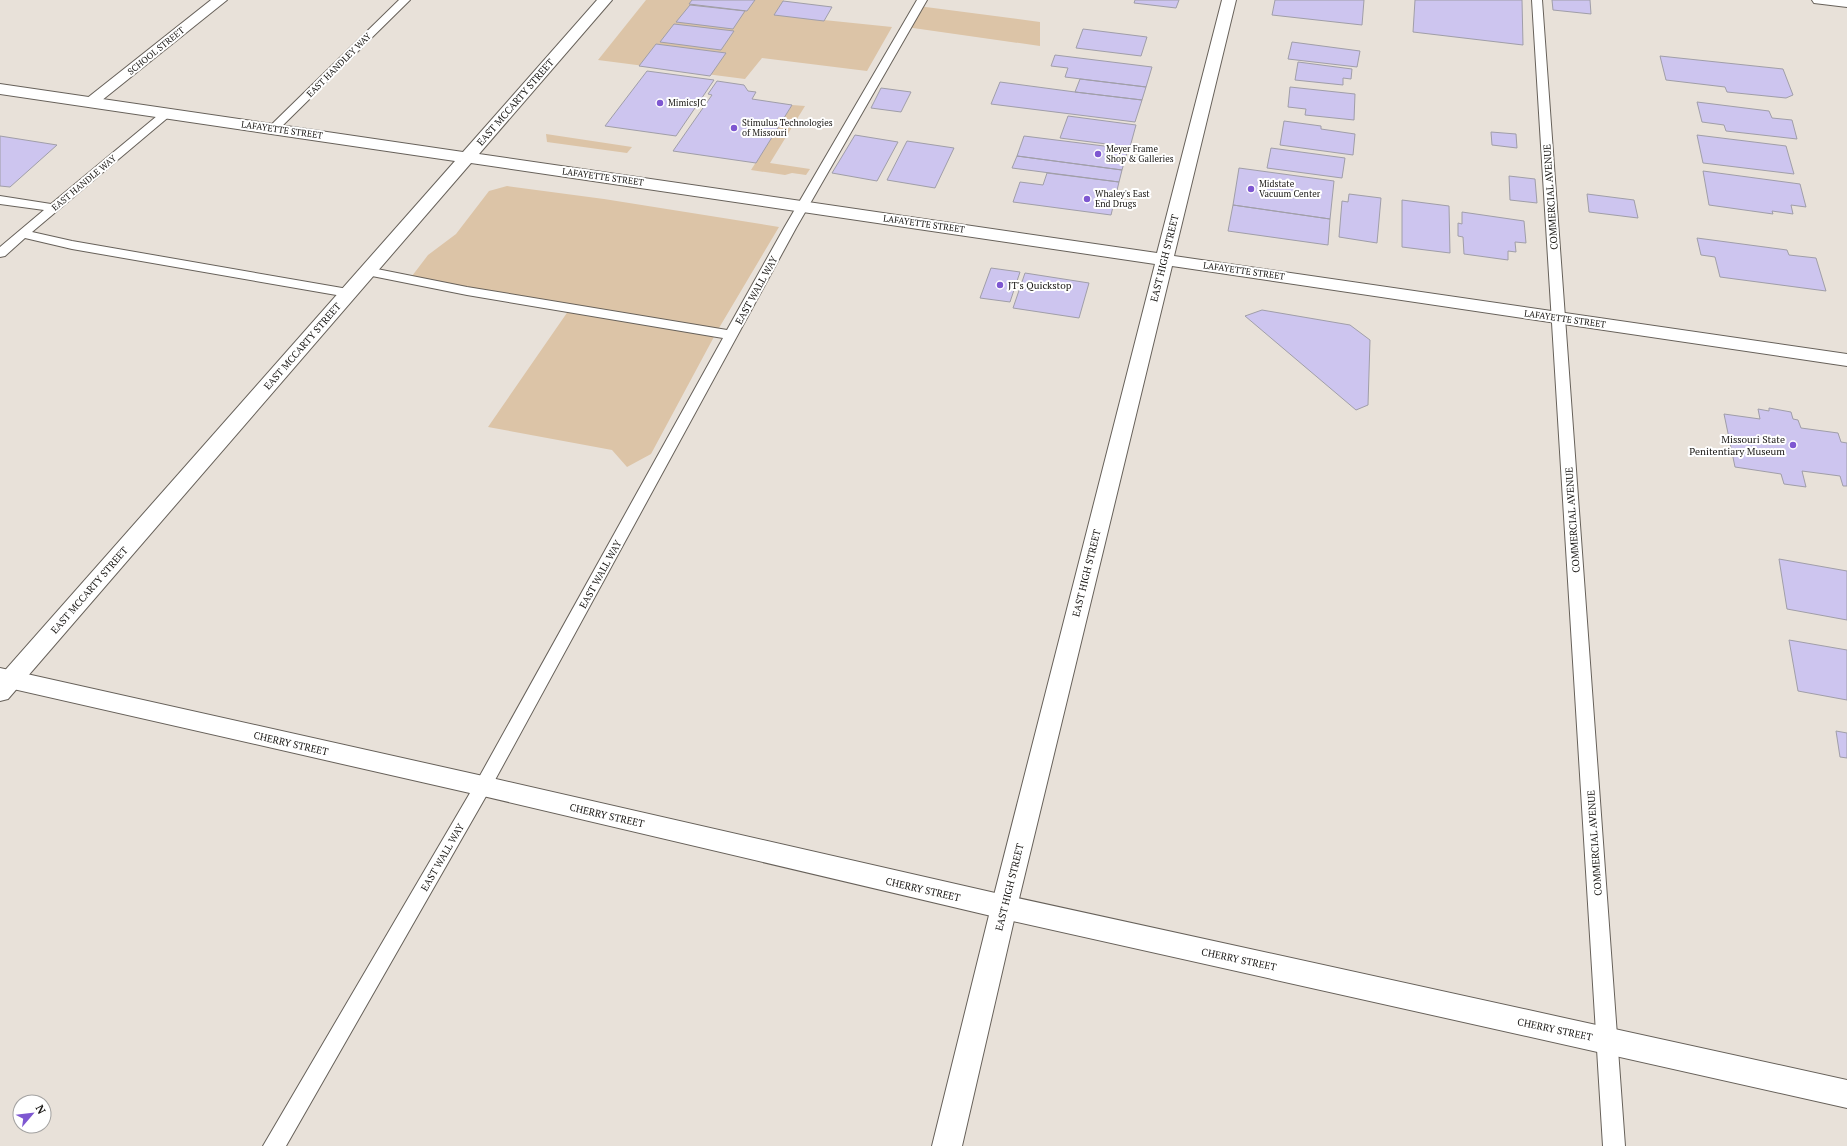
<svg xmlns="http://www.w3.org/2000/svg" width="1847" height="1146" font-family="'PT Serif',serif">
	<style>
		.green { fill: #dcc4a7 }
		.building { fill: #cdc5ef; stroke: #a09ea8 }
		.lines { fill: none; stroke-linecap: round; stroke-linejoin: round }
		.lane-casing { stroke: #67615a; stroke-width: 2 }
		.street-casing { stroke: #67615a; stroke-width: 2 }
		.secondary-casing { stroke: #67615a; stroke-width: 2 }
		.lane { fill: #fff; fill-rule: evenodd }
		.street { fill: #fff; fill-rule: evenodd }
		.secondary { fill: #fff; fill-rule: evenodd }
		.poi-dot { fill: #7e57d1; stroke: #fff; stroke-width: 1.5 }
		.labels { text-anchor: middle; stroke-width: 4; stroke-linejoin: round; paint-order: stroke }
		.far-street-label { font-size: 9px; fill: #181613; stroke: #fff }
		.far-poi-label { font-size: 9px; fill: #181613; stroke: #fff; text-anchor: start }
		.street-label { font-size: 10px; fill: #181613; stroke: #fff }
		.poi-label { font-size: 10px; fill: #181613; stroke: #fff; text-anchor: start }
	</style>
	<rect width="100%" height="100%" fill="#e8e1d9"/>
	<path class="green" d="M646 0H784L775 15 892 27 867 71 762 58 745 79 598 60Z
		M918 6 1040 22V46L906 27Z
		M792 105 805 106 770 163 810 169 806 175 792 173 785 175 751 170Z
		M546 134 632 147 627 153 547 142Z
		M507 186 604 199 779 227 716 333 651 454 627 467 612 450 488 427 571 307 409 280 428 255 456 234 489 191Z"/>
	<path class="building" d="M692 0H755L747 11 689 4Z
		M1135 0H1179L1176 8 1134 3Z
		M1275 0H1364L1362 25 1272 15Z
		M1415 0H1522L1523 45 1413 32Z
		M1552 0H1590L1591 14 1553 10Z
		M783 1 832 7 824 21 774 15Z
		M690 5 745 11 733 29 676 22Z
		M674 24 734 31 721 50 660 42Z
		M1083 29 1147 37 1141 56 1076 48Z
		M1292 42 1360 51 1357 67 1288 59Z
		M656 44 726 53 710 76 639 66Z
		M1055 55 1152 67 1146 87 1065 77 1068 68 1051 66Z
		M1660 56 1783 69 1793 95 1786 98 1727 92 1725 87 1666 80Z
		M1298 62 1352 69 1351 79 1343 78V85L1295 80Z
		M647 71 714 80 676 136 605 126Z
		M1080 79 1146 87 1142 100 1075 92Z
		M717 81 744 85 748 91 756 92 752 99 792 105 756 163 673 151 712 95 708 94Z
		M1000 82 1075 92 1142 100 1135 122 991 104Z
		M1290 87 1355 94 1354 120 1305 115 1306 109 1288 107Z
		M881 88 911 92 901 112 871 108Z
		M1697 102 1769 111 1772 118 1792 120 1797 139 1726 131 1724 125 1702 122Z
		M1068 116 1136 125 1130 147 1060 138Z
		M1284 121 1321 126V129L1355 134 1353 155 1280 145Z
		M1491 132 1516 134 1517 148 1492 145Z
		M855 135 898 142 877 181 832 173Z
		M1697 135 1786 146 1794 174 1703 163Z
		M0 136 57 145 10 187 0 186Z
		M1024 136 1128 149 1122 170 1017 156Z
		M907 141 954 148 935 188 887 180Z
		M1271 148 1345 158 1342 178 1267 168Z
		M1017 156 1122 170 1119 182 1012 168Z
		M1239 168 1334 181 1330 219 1233 205Z
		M1703 171 1800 184 1806 207 1791 205 1793 214 1772 211 1773 214 1709 205Z
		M1047 173 1119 182 1111 215 1013 202 1020 182 1043 185Z
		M1509 176 1535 179 1537 203 1510 200Z
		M1349 194 1381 198 1377 243 1339 237 1342 201 1348 202Z
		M1587 194 1634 200 1638 218 1589 212Z
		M1402 200 1449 206 1450 253 1402 247Z
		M1233 205 1330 219 1328 245 1228 231Z
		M1462 212 1524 221 1526 243 1515 242 1516 252 1508 251V260L1464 254 1463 237 1458 236V223L1462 224Z
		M1697 238 1787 250 1789 255 1816 258 1826 291 1720 277 1715 257 1701 255Z
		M991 268 1020 272 1010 302 980 298Z
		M1025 273 1089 283 1079 318 1013 308Z
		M1262 310 1350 325 1370 340 1368 405 1356 410 1245 316Z
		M1769 408 1791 412 1793 419 1798 420 1801 428 1838 433 1841 442 1847 443V486H1843L1840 476 1802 471 1806 487 1784 484 1781 474 1735 467 1724 414 1760 419 1758 409 1769 411Z
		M1779 559 1847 571V620L1787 609Z
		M1789 640 1847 650V700L1798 691Z
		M1836 731 1847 733V758L1840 757Z"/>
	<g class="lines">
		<defs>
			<path id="lane" d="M399 0H410L277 131H269L267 129 269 127Z
				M917 0H927L796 228 489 791 286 1146H263L477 781 723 338 467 295 367 275 361 271 367 267 467 287 727 330 784 228Z
				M1532 0H1542L1625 1146H1603Z
				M167 110 173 113 171 115 32 232 72 241 348 289 353 290 355 293 353 296 348 297 72 249 25 238 5 256 0 257V247L44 210 0 204V196L51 204 163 111Z"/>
			<path id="street" d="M211 0H227L96 105H86L83 102 86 99Z
				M1812 0H1847V7L1814 3Z
				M0 668 483 776 1004 895 1847 1080V1108L1004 919 483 796 0 686Z"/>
			<path id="secondary" d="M597 0H612L479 154 1157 253 1222 0H1236L1174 256 1847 354V366L1172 266 1017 907 962 1146H932L991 907 1155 264 471 163 8 699 0 701V676L455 161 0 94V84L463 152Z"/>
		</defs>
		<use href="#lane" class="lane-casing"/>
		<use href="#street" class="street-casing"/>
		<use href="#secondary" class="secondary-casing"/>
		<use href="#lane" class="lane"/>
		<use href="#street" class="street"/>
		<use href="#secondary" class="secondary"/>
	</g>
	<g class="poi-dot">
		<circle cx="660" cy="103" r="4"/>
		<circle cx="734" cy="128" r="4"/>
		<circle cx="1098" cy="154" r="4"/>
		<circle cx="1251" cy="189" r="4"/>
		<circle cx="1087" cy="199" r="4"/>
		<circle cx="1000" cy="285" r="4"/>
		<circle cx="1793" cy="445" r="4"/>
	</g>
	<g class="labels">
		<g class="far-street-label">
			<text transform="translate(156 51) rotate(-39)" y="3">SCHOOL STREET</text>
			<text transform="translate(339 65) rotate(-45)" y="3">EAST HANDLEY WAY</text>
			<text transform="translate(282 130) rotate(8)" y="3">LAFAYETTE STREET</text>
			<text transform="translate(603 177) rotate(8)" y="3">LAFAYETTE STREET</text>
			<text transform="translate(84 183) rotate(-40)" y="3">EAST HANDLE WAY</text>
			<text transform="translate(924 224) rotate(8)" y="3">LAFAYETTE STREET</text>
			<text transform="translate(1244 271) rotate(8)" y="3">LAFAYETTE STREET</text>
			<text transform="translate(1565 319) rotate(8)" y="3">LAFAYETTE STREET</text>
		</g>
		<g class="far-poi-label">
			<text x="668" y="106">MimicsJC</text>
			<text x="742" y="126">Stimulus Technologies<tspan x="742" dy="10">of Missouri</tspan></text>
			<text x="1106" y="152">Meyer Frame<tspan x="1106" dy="10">Shop &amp; Galleries</tspan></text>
			<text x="1259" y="187">Midstate<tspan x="1259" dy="10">Vacuum Center</tspan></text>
			<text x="1095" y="197">Whaley's East<tspan x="1095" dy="10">End Drugs</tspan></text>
		</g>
		<g class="street-label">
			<text transform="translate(515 102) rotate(-49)" y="4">EAST MCCARTY STREET</text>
			<text transform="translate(1550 197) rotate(-94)" y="4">COMMERCIAL AVENUE</text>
			<text transform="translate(1164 258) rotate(-76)" y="4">EAST HIGH STREET</text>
			<text transform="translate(756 290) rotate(-61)" y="4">EAST WALL WAY</text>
			<text transform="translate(302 346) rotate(-49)" y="4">EAST MCCARTY STREET</text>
			<text transform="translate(1572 520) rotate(-94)" y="4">COMMERCIAL AVENUE</text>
			<text transform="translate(1086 573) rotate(-76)" y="4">EAST HIGH STREET</text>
			<text transform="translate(600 574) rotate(-61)" y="4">EAST WALL WAY</text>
			<text transform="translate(89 590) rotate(-49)" y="4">EAST MCCARTY STREET</text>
			<text transform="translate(291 743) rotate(13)" y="4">CHERRY STREET</text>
			<text transform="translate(607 815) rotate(13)" y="4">CHERRY STREET</text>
			<text transform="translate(1594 843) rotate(-94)" y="4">COMMERCIAL AVENUE</text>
			<text transform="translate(442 857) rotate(-60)" y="4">EAST WALL WAY</text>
			<text transform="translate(1009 887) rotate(-76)" y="4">EAST HIGH STREET</text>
			<text transform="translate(923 889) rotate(13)" y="4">CHERRY STREET</text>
			<text transform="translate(1239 959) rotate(12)" y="4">CHERRY STREET</text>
			<text transform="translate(1555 1029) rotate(12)" y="4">CHERRY STREET</text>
		</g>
		<g class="poi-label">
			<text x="1008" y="289">JT's Quickstop</text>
			<text x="1785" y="443" text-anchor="end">Missouri State<tspan x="1785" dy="12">Penitentiary Museum</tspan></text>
		</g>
	</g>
	<g transform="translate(32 1114) rotate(62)"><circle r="19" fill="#ffffff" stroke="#a3a2a1"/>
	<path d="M0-3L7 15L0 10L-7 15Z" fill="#7e57d1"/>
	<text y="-6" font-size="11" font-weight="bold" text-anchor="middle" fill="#181613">N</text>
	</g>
</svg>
